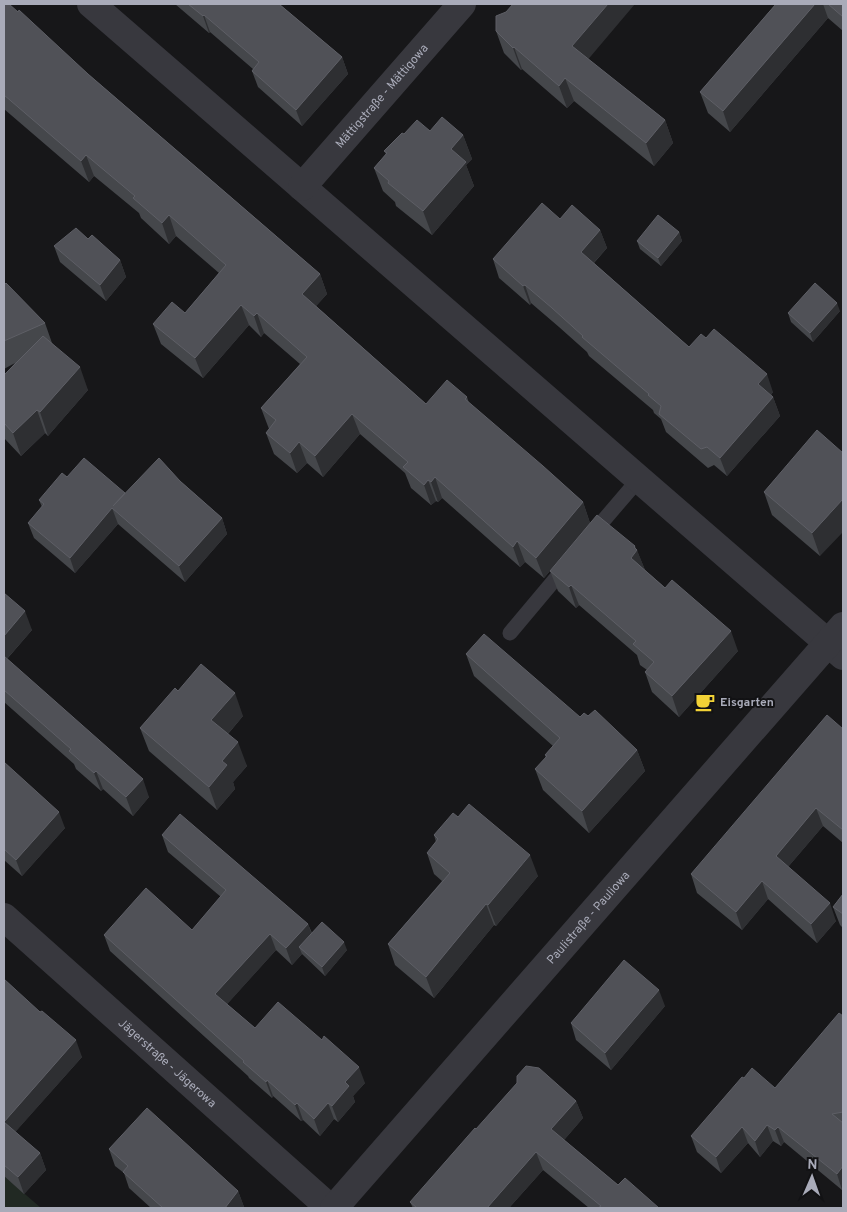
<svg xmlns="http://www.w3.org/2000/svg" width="847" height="1212" font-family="Overpass,sans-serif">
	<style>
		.green { fill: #212923 }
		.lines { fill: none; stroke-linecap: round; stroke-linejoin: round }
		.service { stroke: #38383e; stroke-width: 15 }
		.minor { stroke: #38383e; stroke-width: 28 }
		.wall { fill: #45474b }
		.shaded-wall { fill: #2e2f32 }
		.building { fill: #505157; stroke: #5e5f66 }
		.labels { text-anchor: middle; stroke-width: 4; stroke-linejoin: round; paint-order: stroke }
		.street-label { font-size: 12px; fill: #a9abb9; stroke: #121214 }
		.poi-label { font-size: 12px; font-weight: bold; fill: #a9abb9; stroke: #121214; text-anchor: start }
	</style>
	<rect width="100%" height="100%" fill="#171719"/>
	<path class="green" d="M4 1176 41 1208H4Z"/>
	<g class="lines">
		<path class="service" d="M591 535 639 479
			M510 633 567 565"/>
		<g class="minor">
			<path d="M91 4 843 656"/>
			<path id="s1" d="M302 187 462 4"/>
			<path id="s2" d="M4 917 330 1208"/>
			<path id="s3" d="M334 1208 843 626"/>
		</g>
	</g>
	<path class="wall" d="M4 4 88 74 320 274 327 294 316 306 426 404 467 397 469 403 583 502 590 523 544 578 525 562 520 567 442 498 438 502 436 501 431 505 411 488 405 473 360 434 323 477 307 463 297 473 274 454 266 433 269 429 261 408 300 364 264 333 261 337 249 325 203 378 161 344 153 324 185 313 219 273 176 236 169 244 141 218 139 213 94 176 89 182 4 109Z
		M175 4H279L342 57 348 74 302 126 258 87 252 71 253 69 210 32 209 33Z
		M776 4H843V31L828 18 730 132 708 113 700 92Z
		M506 12 588 59 665 120 673 143 654 166 574 101 567 108 522 69 521 70 504 53 496 31Z
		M430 131 463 135 472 159 466 165 474 186 432 235 396 206 395 202 383 191 374 168 386 154 384 151 404 134Z
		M560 219 600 230 607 248 594 263 689 347 773 392 771 395 773 397 780 416 727 476 714 465 708 468 666 432 661 419 654 413 653 410 589 356 587 352 559 327 531 303 530 305 499 278 493 259Z
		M679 232 682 241 661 266 640 249 637 241Z
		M88 239 120 260 126 277 106 301 60 262 54 246Z
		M4 285 45 323 52 343 88 390 48 436 45 433 21 456 4 438V375L15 363 4 369Z
		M840 311 813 342 791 322 788 313Z
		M843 453 820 556 772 515 764 492Z
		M67 477 125 493 180 481 222 518 227 534 185 582 118 524 75 573 34 538 28 523 42 507 39 500Z
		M635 546 645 570 738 651 679 717 652 692 645 672 647 670 640 665 637 655 579 605 576 608 558 591 550 571Z
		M4 593 32 630 7 659 149 797 133 816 103 789 101 791 76 769 74 764 4 702Z
		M466 654 580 717 588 716 637 750 645 771 589 833 543 790 535 769 546 758 545 755 553 746 474 676Z
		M178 691 243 716 228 734 247 766 233 782 235 789 217 810 149 751 140 728Z
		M843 729V843L823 826 788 867 836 921 817 943 768 899 742 930 697 893 691 874Z
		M4 762 65 828 22 876 4 860Z
		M458 817 538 876 496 926 494 925 434 998 395 965 388 944 442 881 434 874 427 853 436 842 434 835Z
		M162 835 308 924 312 933 347 950 325 976 302 954 292 965 276 950 227 1004 255 1028 365 1083 353 1096 355 1102 338 1122 334 1119 320 1136 303 1120 301 1121 273 1096 272 1098 249 1078 248 1076 110 951 104 935 192 930 221 897 168 852Z
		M843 894V928L840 925 833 907Z
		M4 979 82 1057 15 1132 40 1153 46 1170 24 1194 4 1176Z
		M665 1006 611 1070 576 1040 571 1023Z
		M843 1016V1188L842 1190 784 1142 781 1146 773 1141 760 1157 748 1143 721 1173 697 1152 691 1136 775 1088Z
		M576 1101 583 1118 564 1140 618 1185 659 1208H589L543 1170 509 1208H413L410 1202Z
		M109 1149 238 1191 244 1207V1208H151L129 1188 124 1173 115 1166Z"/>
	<path class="shaded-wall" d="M608 4H635L580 69 572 46Z
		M815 4H823L828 18 730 132 723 111Z
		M204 15 210 32 209 33 203 16Z
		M514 47 522 69 521 70 513 48Z
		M342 57 348 74 302 126 296 110Z
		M565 78 574 101 567 108 559 86Z
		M665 120 673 143 654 166 646 143Z
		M463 135 472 159 466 165 474 186 432 235 423 211 451 149Z
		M86 155 94 176 89 182 81 161Z
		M169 215 176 236 169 244 162 223Z
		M600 230 607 248 587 270 581 252Z
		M679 232 682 241 661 266 658 258Z
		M120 260 126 277 106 301 100 285Z
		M320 274 327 294 309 314 302 294Z
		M525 285 531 303 530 305 523 286Z
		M837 303 840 311 813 342 810 333Z
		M241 305 249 325 203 378 195 358Z
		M257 313 264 333 261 337 254 316Z
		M80 367 88 390 48 436 40 412Z
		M767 374 773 392 765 402 758 384Z
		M773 397 780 416 727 476 720 458Z
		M37 410 45 433 21 456 13 433Z
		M352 414 360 434 323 477 315 456Z
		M299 442 307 463 297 473 290 453Z
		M435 477 442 498 438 502 431 482Z
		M428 480 436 501 431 505 424 485Z
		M843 499V532L820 556 812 533Z
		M583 502 590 523 544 578 536 558Z
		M112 508 118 524 75 573 70 558Z
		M222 518 227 534 185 582 179 566Z
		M517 541 525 562 520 567 513 547Z
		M635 546 637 551V550L645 570 631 558Z
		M571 585 579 605 576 608 569 587Z
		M25 611 32 630 4 662V636Z
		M731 631 738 651 679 717 672 696Z
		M235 693 243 716 220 743 211 720Z
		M238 742 247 766 233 782 235 789 217 810 209 787 222 761Z
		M637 750 645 771 589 833 582 811Z
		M96 771 103 789 101 791 94 773Z
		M143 779 149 797 133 816 126 797Z
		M816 808 823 826 782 874 776 856Z
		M59 812 65 828 22 876 16 860Z
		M530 855 538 876 496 926 488 905Z
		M762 881 768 899 742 930 736 912Z
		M830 903 836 921 817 943 811 924Z
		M486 904 494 925 434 998 426 977Z
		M308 924 314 940 299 947 302 954 292 965 286 948Z
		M270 934 276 950 221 1011 215 994Z
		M344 942 347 950 325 976 322 967Z
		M659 990 665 1006 611 1070 605 1053Z
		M76 1040 82 1057 10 1138 4 1122Z
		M359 1067 365 1083 353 1096 355 1102 338 1122 332 1106 345 1082Z
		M267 1080 273 1096 272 1098 266 1082Z
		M576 1101 583 1118 558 1147 551 1129Z
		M297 1103 303 1120 301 1121 295 1105Z
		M328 1103 334 1119 320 1136 314 1119Z
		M767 1125 773 1141 760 1157 755 1141Z
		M742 1127 748 1143 721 1173 716 1157Z
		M778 1127 784 1142 781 1146 775 1130Z
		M536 1152 543 1170 509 1208H487Z
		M40 1153 46 1170 24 1194 18 1177Z
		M843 1166V1188L842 1190 837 1174Z
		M238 1191 244 1207V1208H225Z"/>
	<path class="building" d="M4 4H9L18 12 19 10 88 74 320 274 302 294 426 404 447 380 467 397 465 399 543 466 583 502 536 558 517 541 513 547 435 477 431 482 428 480 424 485 403 467 408 462 352 414 315 456 299 442 290 453 266 433 276 420 261 408 307 357 257 313 254 316 241 305 195 358 153 324 172 302 185 313 226 265 169 215 162 223 133 198 135 196 86 155 81 161 4 95Z
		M188 4H279L342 57 296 110 252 71 259 62 204 15 203 16Z
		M513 4H608L572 46 665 120 646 143 565 78 559 86 514 47 513 48 496 31V16L506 12Z
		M776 4H815L723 111 700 92Z
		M828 4H843V17Z
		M442 117 463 135 451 149 466 162 423 211 388 183 389 181 374 168 387 153 384 151 402 133 404 134 417 120 430 131Z
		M542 203 560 219 572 205 600 230 581 252 689 347 701 334 706 338 714 329 767 374 758 384 773 397 720 458 707 447 701 449 659 414 661 406 648 395 649 394 582 337 583 336 552 308 525 285 523 286 493 259Z
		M658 215 679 232 658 258 637 241Z
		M76 228 88 239 92 235 120 260 100 285 54 246Z
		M6 283 45 323 4 341V285Z
		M815 283 837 303 810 333 788 313Z
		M43 336 80 367 40 412 37 410 13 433 4 423V375Z
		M817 430 843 453V499L812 533 764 492Z
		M84 458 125 493 113 506 159 458 180 481 222 518 179 566 112 508 70 558 28 523 44 504 39 500 62 473 67 477Z
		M597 515 635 546 634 547 637 550 631 558 665 588 672 580 731 631 672 696 645 672 654 662 633 644 636 641 571 585 569 587 550 571Z
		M4 593 25 611 4 636Z
		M484 634 580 717 584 713 588 716 595 710 637 750 582 811 535 769 547 756 545 755 560 738 466 654Z
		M4 656 143 779 126 797 96 771 94 773 69 751 71 749 4 690Z
		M201 664 235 693 211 720 238 742 222 761 227 765 209 787 140 728 175 688 178 691Z
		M827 715 843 729V830L816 808 776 856 830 903 811 924 762 881 736 912 691 874Z
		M4 762 59 812 16 860 4 849Z
		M469 804 530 855 488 905 486 904 426 977 388 944 450 873 427 853 438 839 434 835 453 813 458 817Z
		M180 814 308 924 286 948 270 934 215 994 255 1028 278 1002 322 1040 324 1036 359 1067 345 1082 349 1086 332 1106 328 1103 314 1119 297 1103 295 1105 267 1080 266 1082 243 1062 244 1061 104 935 146 888 192 930 226 890 162 835Z
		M843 894V914L833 907Z
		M322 922 344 942 322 967 299 947Z
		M624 960 659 990 605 1053 571 1023Z
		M4 979 40 1012 42 1011 76 1040 4 1122 40 1153 18 1177 4 1165Z
		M839 1013 843 1016V1112L832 1114 843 1123V1166L837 1174 778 1127 775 1130 767 1125 755 1141 742 1127 716 1157 691 1136 742 1077 744 1078 752 1068 775 1088Z
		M526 1066 539 1068 576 1101 551 1129 618 1185 625 1178 659 1208H598L601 1206 536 1152 487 1208H417L410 1202 475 1128 476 1129 517 1083V1076Z
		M147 1108 238 1191 225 1208H163L123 1172 128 1166 109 1149Z"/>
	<defs>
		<symbol id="cafe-bare" viewBox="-9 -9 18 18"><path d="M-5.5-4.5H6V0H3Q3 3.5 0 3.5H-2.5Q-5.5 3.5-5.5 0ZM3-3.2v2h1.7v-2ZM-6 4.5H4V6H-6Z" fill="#f2d236" stroke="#121214" stroke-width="2.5" paint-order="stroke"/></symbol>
	</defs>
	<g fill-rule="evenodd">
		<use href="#cafe-bare" x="691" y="688" width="28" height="28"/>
	</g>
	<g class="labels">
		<g class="street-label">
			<text dy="4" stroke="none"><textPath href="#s1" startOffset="121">Mättigstraße - Mättigowa</textPath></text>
			<text dy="4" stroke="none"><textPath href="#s3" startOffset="386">Paulistraße - Pauliowa</textPath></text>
			<text dy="4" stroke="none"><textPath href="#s2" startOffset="219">Jägerstraße - Jägerowa</textPath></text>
		</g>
		<g class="poi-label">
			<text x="720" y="706">Eisgarten</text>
		</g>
	</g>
	<rect width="847" height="1212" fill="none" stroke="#a9abb9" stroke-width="10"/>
	<g transform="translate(812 1177) rotate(2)" stroke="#121214" stroke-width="4" paint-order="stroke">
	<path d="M0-4L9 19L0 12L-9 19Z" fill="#a9abb9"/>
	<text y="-8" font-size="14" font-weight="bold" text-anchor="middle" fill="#a9abb9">N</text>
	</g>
</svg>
